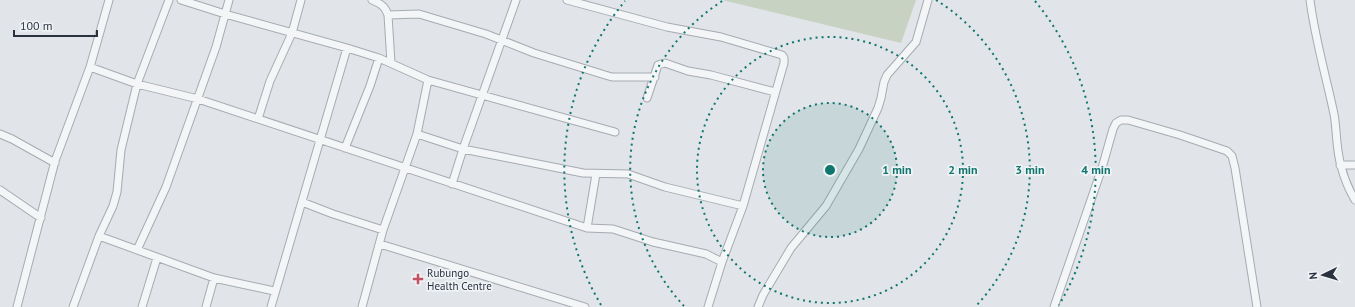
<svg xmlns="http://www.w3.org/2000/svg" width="1355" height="307" font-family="'PT Sans',sans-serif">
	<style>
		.green { fill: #c7d2c3 }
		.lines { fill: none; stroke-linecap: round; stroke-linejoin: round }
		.minor-casing { stroke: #a6abb2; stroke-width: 9 }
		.minor { stroke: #f3f5f7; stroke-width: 7 }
		.ring { fill: none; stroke: #0f766e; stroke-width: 2; stroke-dasharray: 2 4 }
		.poi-dot { fill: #c45063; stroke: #f0f3f6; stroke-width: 1.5 }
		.labels { text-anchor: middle; stroke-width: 3.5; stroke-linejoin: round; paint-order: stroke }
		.poi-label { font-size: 11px; fill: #2a323f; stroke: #f0f3f6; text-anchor: start }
		.centre { fill: #0f766e; stroke: #f0f3f6; stroke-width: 2 }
		.ring-label { font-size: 12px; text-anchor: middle; font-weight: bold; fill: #0f766e; stroke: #f0f3f6; stroke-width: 3.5; stroke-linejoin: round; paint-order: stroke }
	</style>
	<rect width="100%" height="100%" fill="#e1e4e8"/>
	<path class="green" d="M722 0H916L901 43Z"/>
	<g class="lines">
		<defs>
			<path id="minor" d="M181 0 225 14 347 48 379 58 428 80 615 132
				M372 0C381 4 385 6 388 15L419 14 486 34 534 53 605 75 612 77H655
				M567 0 667 27 721 37 782 55 784 58V63L743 206 722 262 708 307
				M1310 0C1315 39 1326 76 1334 114 1337 131 1336 149 1341 166 1344 178 1349 190 1355 200
				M388 15 391 63
				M90 67 137 84 198 99 587 228 613 229 653 242 706 254 722 262
				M647 98 658 65 661 64 665 63 688 71 711 75 775 92
				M258 119 270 81 292 33 301 0
				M0 134 12 139 55 163
				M417 134 463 149 583 173 628 174 665 187 743 206
				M345 148 370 86 379 58
				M1340 165H1355
				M452 184 463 149 516 0
				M0 190 41 218
				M302 202 333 214 383 230
				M587 228 596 174
				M99 236 214 278 274 291
				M380 244 585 307
				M137 250 166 187 216 47 229 0
				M17 307 55 161 90 67 109 0
				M73 307 99 236 113 206 117 192 121 150 137 84 169 0
				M142 307 157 258
				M206 307 214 278
				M271 307 347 48
				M362 307 383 230 417 134 428 80
				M758 307 763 295 791 248 826 206 859 149 878 108 881 98 884 82 887 75 916 42 928 0
				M1054 307 1102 168 1113 129 1116 123 1121 120H1128L1180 135 1227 151 1232 156 1235 168 1257 307"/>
		</defs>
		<use href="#minor" class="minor-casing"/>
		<use href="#minor" class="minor"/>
	</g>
	<circle cx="830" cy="170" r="67" fill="#0f766e" fill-opacity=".12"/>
	<g class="ring">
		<circle cx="830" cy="170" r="67"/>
		<circle cx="830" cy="170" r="133"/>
		<path d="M684 306A200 200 0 0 1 724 0M936 0A200 200 0 0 1 976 306"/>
		<path d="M601 305A266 266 0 0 1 625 1M1035 1A266 266 0 0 1 1059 305"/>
	</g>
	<path class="poi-dot" d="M416 273h4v4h4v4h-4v4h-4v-4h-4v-4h4z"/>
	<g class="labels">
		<g class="poi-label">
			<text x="427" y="277">Rubungo<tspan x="427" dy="13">Health Centre</tspan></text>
		</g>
	</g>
	<circle cx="830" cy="170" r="6" class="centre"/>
	<g class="ring-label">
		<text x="897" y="174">1 min</text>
		<text x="963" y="174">2 min</text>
		<text x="1030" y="174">3 min</text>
		<text x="1096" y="174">4 min</text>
	</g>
	<g transform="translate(1323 275) rotate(265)" stroke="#f0f3f6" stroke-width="3" paint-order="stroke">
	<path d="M0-3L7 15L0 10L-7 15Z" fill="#2a323f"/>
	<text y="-6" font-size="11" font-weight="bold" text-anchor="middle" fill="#2a323f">N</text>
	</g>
	<path d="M14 30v6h83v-6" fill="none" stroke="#2a323f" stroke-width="2"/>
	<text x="20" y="30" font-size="12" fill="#2a323f" stroke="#f0f3f6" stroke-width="3" paint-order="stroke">100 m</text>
</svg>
